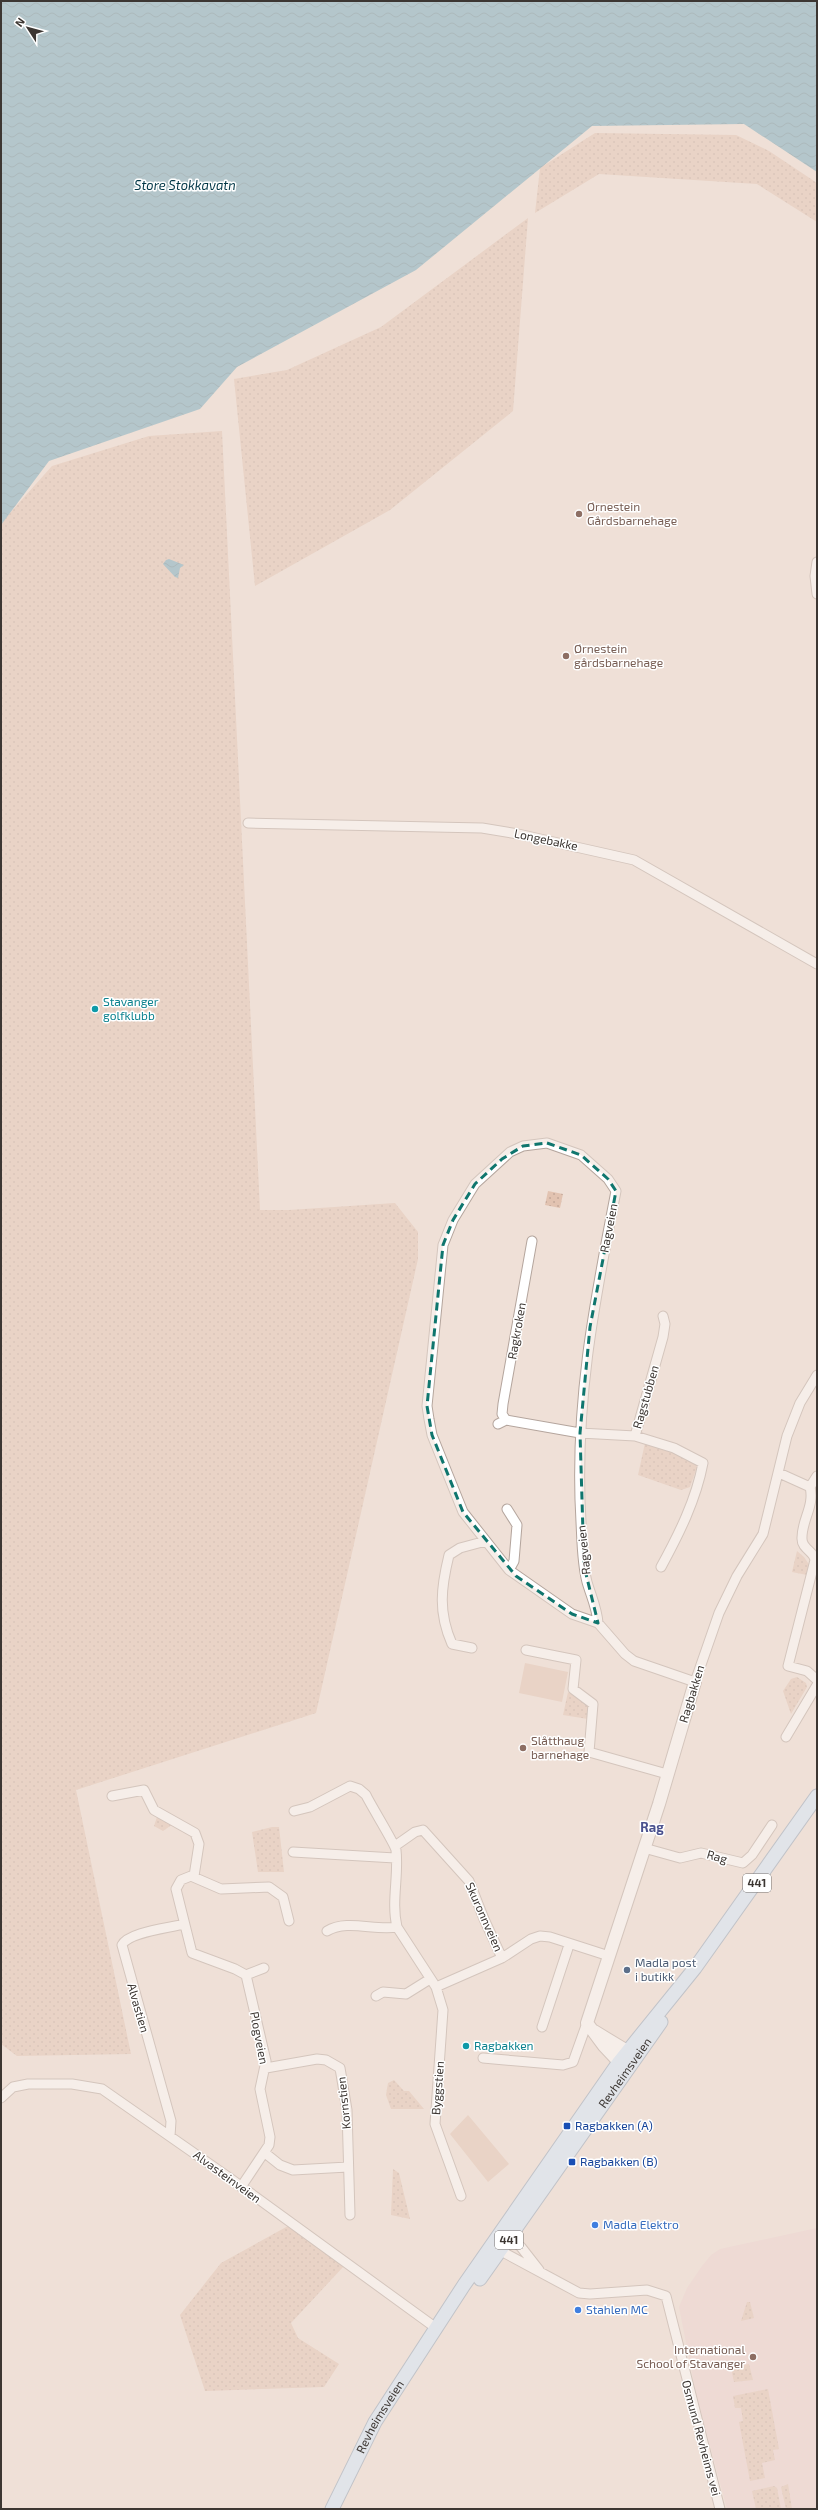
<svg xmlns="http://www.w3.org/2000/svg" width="818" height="2510" font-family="'Exo 2',sans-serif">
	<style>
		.education { fill: #edd2d1 }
		.green { fill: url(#green-dots) }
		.pitch { fill: #e2c3b1 }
		.water { fill: url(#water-waves) }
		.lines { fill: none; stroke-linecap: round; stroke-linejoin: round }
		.street-casing { stroke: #b4a59d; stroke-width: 11 }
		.secondary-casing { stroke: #b4a59d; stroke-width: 14 }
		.primary-casing { stroke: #899fb6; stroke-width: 15 }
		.street { stroke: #fff; stroke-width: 9 }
		.secondary { stroke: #fff; stroke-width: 12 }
		.primary { stroke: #d1e8fe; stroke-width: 13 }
		.marked { fill: none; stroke: #0f766e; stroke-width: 3; stroke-dasharray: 8 5; stroke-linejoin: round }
		.education-dot { fill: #8d6e63; stroke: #fff; stroke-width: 1.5 }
		.culture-dot { fill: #0f9aa8; stroke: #fff; stroke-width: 1.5 }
		.service-dot { fill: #5c6f8a; stroke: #fff; stroke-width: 1.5 }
		.transit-dot { fill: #1a4fb4; stroke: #fff; stroke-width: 1.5 }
		.shop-dot { fill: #3f7fe0; stroke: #fff; stroke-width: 1.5 }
		.labels { text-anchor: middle; stroke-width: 3; stroke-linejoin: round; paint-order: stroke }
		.shield { fill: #fff; stroke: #767270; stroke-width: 1 }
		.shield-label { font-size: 11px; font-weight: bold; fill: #3c3632 }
		.education-label { font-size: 12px; fill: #785e54; stroke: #fff; text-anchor: start }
		.street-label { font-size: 12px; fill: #3c3632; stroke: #fff }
		.culture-label { font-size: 12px; fill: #0d838f; stroke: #fff; text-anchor: start }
		.service-label { font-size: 12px; fill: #4e5e75; stroke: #fff; text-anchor: start }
		.transit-label { font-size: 12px; fill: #164399; stroke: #fff; text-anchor: start }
		.shop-label { font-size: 12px; fill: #366cbe; stroke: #fff; text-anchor: start }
		.water-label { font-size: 13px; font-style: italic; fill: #013646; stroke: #fff }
		.neighbourhood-label { font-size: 13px; font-weight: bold; fill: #4a518e; stroke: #fff }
	</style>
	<defs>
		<pattern id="green-dots" width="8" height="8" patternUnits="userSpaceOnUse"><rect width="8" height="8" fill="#e2c3b1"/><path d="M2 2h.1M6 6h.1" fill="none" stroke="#c3a899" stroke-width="1.8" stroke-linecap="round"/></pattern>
		<pattern id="water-waves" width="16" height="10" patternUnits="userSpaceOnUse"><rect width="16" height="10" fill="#6ea7bc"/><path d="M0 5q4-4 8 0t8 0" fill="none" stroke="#5c8999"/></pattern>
	</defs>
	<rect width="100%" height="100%" fill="#efe0d7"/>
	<path class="education" d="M817 2228V2509H727L696 2393 679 2307 687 2288 702 2266 711 2255 720 2249Z"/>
	<path class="green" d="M595 133 736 135 769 151 817 183V222L757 184 599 174 535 213 540 168Z
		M528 218 513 411 390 510 255 586 234 379 287 370 381 327Z
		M222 431 260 1210H289L395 1203 418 1232V1259L316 1713 76 1790 131 2054 17 2056 1 2044V523L52 466 149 436Z
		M548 1191 563 1194 560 1208 545 1205Z
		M645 1443 696 1461 697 1467 690 1487 681 1490 638 1475Z
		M797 1551 804 1557 810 1566 807 1575 792 1572Z
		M797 1677 806 1683 807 1687 791 1714 783 1691 791 1679Z
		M568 1692 589 1706 588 1719 563 1715Z
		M157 1817 173 1824 163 1831 154 1826Z
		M272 1827H279L284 1872H258L252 1832Z
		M394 2080 404 2091H409L424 2109H391L386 2095 388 2083Z
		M393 2169 399 2173 410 2219 391 2215Z
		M288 2226 344 2266 291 2323 298 2338 339 2364 324 2387 205 2391 180 2315 221 2263Z
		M747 2302H750L754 2318 741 2321Z
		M749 2364 753 2380 734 2382 732 2373 733 2367Z
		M768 2389 779 2449 773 2450 775 2460 762 2463 765 2478 750 2481 739 2422 743 2421 741 2408H735L733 2396Z
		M788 2484 792 2509H786L781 2487Z
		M774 2486 777 2488 781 2509H756L752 2491Z"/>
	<path class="pitch" d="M525 1663 568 1672 562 1702 519 1693Z
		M468 2115 509 2164 488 2182 450 2134Z"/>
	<path class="water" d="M1 1H817V172L744 124 592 126 416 270 237 367 200 409 49 461 1 525Z
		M169 559 184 565 180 568 178 578 175 577 163 564 166 560Z"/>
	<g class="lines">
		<defs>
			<path id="street" d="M817 562 815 576 817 594
				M248 823 482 828 518 834 634 860 817 964
				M506 1420 580 1433 635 1436
				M498 1424 506 1420 502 1414 503 1404 532 1241
				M779 1473 810 1487C815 1506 801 1521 802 1539 802 1549 814 1551 815 1560L788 1666 807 1671 817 1680
				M810 1487 817 1476
				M507 1509 517 1525 514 1561 509 1570
				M661 1567C679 1534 696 1500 703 1463L674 1448 635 1436 663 1337 665 1324 663 1316
				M598 1623C597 1608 591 1596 587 1582 582 1563 582 1541 581 1522 574 1406 594 1304 616 1191L608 1179 581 1155 547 1143 523 1146 510 1152 475 1184 453 1220 443 1245 427 1406 429 1419 432 1435 463 1512 509 1570 572 1614 598 1623 625 1654 634 1661 695 1682 719 1613 737 1576 763 1534 787 1436 800 1403 817 1375
				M472 1648 452 1644C438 1612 441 1588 449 1555L460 1548 486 1541
				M526 1650 576 1660 573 1689 593 1704 589 1752 667 1774
				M786 1737 817 1685
				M112 1796 144 1790 154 1810 195 1833 199 1844 194 1876
				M294 1811 310 1807 350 1786 359 1789 366 1795C370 1804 395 1844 396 1850 399 1875 391 1902 397 1927L436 1987 443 2010 435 2124 461 2196
				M395 1846 415 1832 423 1830 469 1881 484 1919 502 1958
				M644 1848 680 1858 701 1853 743 1863 752 1855 772 1825
				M293 1852 395 1858
				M327 1931C347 1919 375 1931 397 1927
				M246 1975 264 1968
				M436 1987 502 1958 531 1939 540 1936 550 1937 609 1956
				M376 1996 383 1992 406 1994 430 1979
				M542 2027 569 1945
				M483 2058 563 2065 573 2062 587 2023
				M266 2068 317 2059 326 2060 340 2068 347 2110 350 2215
				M1 2098 13 2087 28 2084H72L102 2089 231 2179 436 2328
				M170 2136 171 2121 122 1945C128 1932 170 1928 184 1924
				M265 2153 280 2165 293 2170 348 2167
				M241 2187 269 2145 270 2137 260 2089 266 2061 246 1975 235 1969 192 1953 176 1889 181 1880 191 1876 221 1889 269 1887 283 1897 289 1921
				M503 2239 510 2238 521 2247 539 2270
				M499 2246 501 2251 579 2293 590 2294 647 2290 666 2296 720 2509"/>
			<path id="secondary" d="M594 2031 627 2051 632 2062H619L604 2046 587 2023 659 1804 695 1682"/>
			<g id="primary">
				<path id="s1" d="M480 2279 661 2022"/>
				<path id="s2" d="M332 2509 375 2422 464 2285 619 2062 695 1968 817 1796"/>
			</g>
		</defs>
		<use href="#street" class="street-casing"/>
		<use href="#secondary" class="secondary-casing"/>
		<use href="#primary" class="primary-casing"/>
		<use href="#street" class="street"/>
		<use href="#secondary" class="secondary"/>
		<use href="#primary" class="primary"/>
	</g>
	<path d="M0 0H818V2510H0ZM547 1143 581 1155 608 1179 616 1191 590 1327 580 1433 584 1566 598 1623 572 1614 516 1576 463 1512 432 1435 427 1406 443 1245 453 1220 475 1184 502 1159 523 1146Z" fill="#efe0d7" fill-opacity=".55" fill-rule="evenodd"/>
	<path class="marked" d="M547 1143 581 1155 608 1179 616 1191 590 1327 580 1433 584 1566 598 1623 572 1614 516 1576 463 1512 432 1435 427 1406 443 1245 453 1220 475 1184 502 1159 523 1146Z"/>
	<g class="education-dot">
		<circle cx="579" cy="514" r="4"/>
		<circle cx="566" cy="656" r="4"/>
		<circle cx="523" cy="1748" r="4"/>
		<circle cx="753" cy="2357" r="4"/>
	</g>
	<g class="culture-dot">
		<circle cx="95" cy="1009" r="4"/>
		<circle cx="466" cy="2046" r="4"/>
	</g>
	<circle class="service-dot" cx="627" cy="1970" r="4"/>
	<g class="transit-dot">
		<rect x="563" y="2122" width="8" height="8" rx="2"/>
		<rect x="568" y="2158" width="8" height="8" rx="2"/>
	</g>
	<g class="shop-dot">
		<circle cx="595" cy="2225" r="4"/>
		<circle cx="578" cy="2310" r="4"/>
	</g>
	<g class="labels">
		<g class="shield">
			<rect x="743" y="1874" width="28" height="18" rx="3"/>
			<rect x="495" y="2231" width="28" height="18" rx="3"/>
		</g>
		<g class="shield-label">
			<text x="757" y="1887">441</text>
			<text x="509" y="2244">441</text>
		</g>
		<g class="education-label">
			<text x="587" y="511">Ørnestein<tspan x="587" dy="14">Gårdsbarnehage</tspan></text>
			<text x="574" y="653">Ørnestein<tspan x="574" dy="14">gårdsbarnehage</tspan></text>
			<text x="531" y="1745">Slåtthaug<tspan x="531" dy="14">barnehage</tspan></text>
			<text x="745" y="2354" text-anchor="end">International<tspan x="745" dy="14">School of Stavanger</tspan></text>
		</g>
		<g class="street-label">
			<text transform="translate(546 840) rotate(12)" y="4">Longebakke</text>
			<text transform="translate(609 1228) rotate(-79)" y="4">Ragveien</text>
			<text transform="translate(517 1331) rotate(-80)" y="4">Ragkroken</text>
			<text transform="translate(646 1397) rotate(-74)" y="4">Ragstubben</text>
			<text transform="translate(584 1550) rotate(-96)" y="4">Ragveien</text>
			<text transform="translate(692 1694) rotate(-73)" y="4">Ragbakken</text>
			<text transform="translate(717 1857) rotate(16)" y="4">Rag</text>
			<text transform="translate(484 1917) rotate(66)" y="4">Skuronnveien</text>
			<text transform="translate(138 2008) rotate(74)" y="4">Alvastien</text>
			<text transform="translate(259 2038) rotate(79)" y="4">Plogveien</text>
			<text dy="4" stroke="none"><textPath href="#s1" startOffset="252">Revheimsveien</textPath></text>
			<text transform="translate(438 2088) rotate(-86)" y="4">Byggstien</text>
			<text transform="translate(344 2103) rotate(-96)" y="4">Kornstien</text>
			<text transform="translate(227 2177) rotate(36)" y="4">Alvasteinveien</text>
			<text dy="4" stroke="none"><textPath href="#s2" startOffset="104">Revheimsveien</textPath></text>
			<text transform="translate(701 2438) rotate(75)" y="4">Osmund Revheims vei</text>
		</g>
		<g class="culture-label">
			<text x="103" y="1006">Stavanger<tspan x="103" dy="14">golfklubb</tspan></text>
			<text x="474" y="2050">Ragbakken</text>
		</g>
		<g class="service-label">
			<text x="635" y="1967">Madla post<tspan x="635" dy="14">i butikk</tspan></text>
		</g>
		<g class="transit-label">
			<text x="575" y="2130">Ragbakken (A)</text>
			<text x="580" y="2166">Ragbakken (B)</text>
		</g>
		<g class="shop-label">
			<text x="603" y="2229">Madla Elektro</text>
			<text x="586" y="2314">Stahlen MC</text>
		</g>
		<g class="water-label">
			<text x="185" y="190">Store Stokkavatn</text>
		</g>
		<g class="neighbourhood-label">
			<text x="652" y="1832">Rag</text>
		</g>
	</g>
	<rect width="818" height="2510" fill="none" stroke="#3c3632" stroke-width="4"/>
	<g transform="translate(28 28) rotate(306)" stroke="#ffffff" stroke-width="3" paint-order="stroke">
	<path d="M0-3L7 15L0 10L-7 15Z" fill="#3c3632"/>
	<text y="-6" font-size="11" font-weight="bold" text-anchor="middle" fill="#3c3632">N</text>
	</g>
</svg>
